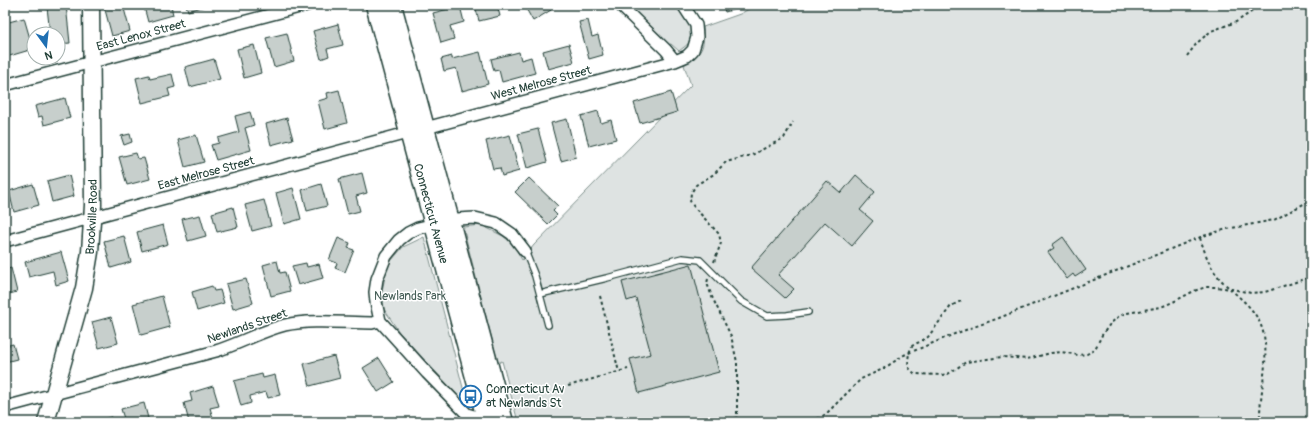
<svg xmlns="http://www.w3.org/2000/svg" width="1316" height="427" font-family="Pangolin,sans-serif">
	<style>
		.green { fill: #dee3e2; stroke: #7e908b }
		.building { fill: #c7cfcc; stroke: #1f3d34 }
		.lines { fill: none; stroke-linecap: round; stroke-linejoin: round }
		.service-casing { stroke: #1f3d34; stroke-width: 8 }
		.minor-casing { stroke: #1f3d34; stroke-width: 14 }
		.secondary-casing { stroke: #1f3d34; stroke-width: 19 }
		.primary-casing { stroke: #1f3d34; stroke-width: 21 }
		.path { stroke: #1f3d34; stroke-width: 2; stroke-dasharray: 3 3; stroke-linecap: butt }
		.service { stroke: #fff; stroke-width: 5.5 }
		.minor { stroke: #fff; stroke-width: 11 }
		.secondary { stroke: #fff; stroke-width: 16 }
		.primary { stroke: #fff; stroke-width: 18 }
		.labels { text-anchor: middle; stroke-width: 3; stroke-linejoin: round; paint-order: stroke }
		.street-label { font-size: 12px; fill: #1f3d34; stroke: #fff }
		.park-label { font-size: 12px; fill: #455e57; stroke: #fff }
		.poi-label { font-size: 12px; fill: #1f3d34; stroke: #fff; text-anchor: start }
	</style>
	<rect width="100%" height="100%" fill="#fff"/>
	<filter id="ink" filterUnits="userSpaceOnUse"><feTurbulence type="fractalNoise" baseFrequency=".025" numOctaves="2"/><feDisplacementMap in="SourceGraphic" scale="8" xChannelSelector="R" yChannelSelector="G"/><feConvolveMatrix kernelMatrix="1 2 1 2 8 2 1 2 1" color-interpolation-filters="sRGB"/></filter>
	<g filter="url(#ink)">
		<path class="green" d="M628 5H677C687 15 692 26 695 39L690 40 688 44 679 51 671 44 667 45 660 35Z
			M756 5H1311V422H518L502 361 498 363 463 227 481 225 503 236 514 245 522 260 534 245 691 85 684 65C702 52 705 50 703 27L740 14Z
			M424 237 468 407 399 332 384 309 382 291 386 272 391 261 403 247Z"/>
		<path class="building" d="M66 5 70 43 58 44V34H50L47 7Z
			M108 5H123L130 31 112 36 104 6Z
			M151 5H171L173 15 148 22 144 7Z
			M186 5H209L188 11Z
			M475 5H497L500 16 479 21Z
			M524 5H548L551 10 533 21Z
			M723 5H739V8L725 12Z
			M460 6 464 22 450 26 454 39 441 43 433 13Z
			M24 18 33 49 6 57 5 33H6L5 23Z
			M588 20 592 37 598 35 603 55 589 59 579 22Z
			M338 24 343 45 327 49 329 56 321 59 313 31Z
			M287 33 294 61 274 67 266 38Z
			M569 44 574 62 548 69 543 51Z
			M254 45 261 73 244 78 237 49Z
			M480 52 488 84 462 91 456 68 444 71 441 59 452 56V59Z
			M519 52 521 60 531 57 535 73 502 82 499 70 494 71 491 59Z
			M214 59 220 79 190 87 185 67Z
			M172 74 175 87 168 89 170 96 142 103 136 78 149 75 150 79Z
			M339 90 347 123 325 129 318 101 328 98 327 93Z
			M671 92 677 112 640 123 634 103Z
			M65 98 70 118 44 125 42 116 38 117 35 106Z
			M598 111 601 123 611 120 616 139 589 146 581 116Z
			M250 112 254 125 245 128 251 150 216 160 211 145 219 143 218 138 239 132 235 116Z
			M287 118 293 139 271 145 266 124Z
			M567 119 576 157 561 161 551 123Z
			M538 129 547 162 527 168 518 134Z
			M130 134 132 142 124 145 121 136Z
			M196 135 204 162 185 167 178 140Z
			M510 135 519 171 502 176 500 168 493 169 486 141Z
			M136 153 138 159 144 158 150 179 127 185 119 157Z
			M362 173 367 193 356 196 360 211 348 214 339 179Z
			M69 175 74 196 52 202 47 181Z
			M856 175 875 192 860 210 873 221 852 246 825 222 778 275 794 289 785 298 751 268 827 181 841 193Z
			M529 178 558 206 553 211 557 215 548 224 515 192Z
			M33 184 39 205 14 212 9 191Z
			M321 184 327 206 307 211 302 190Z
			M293 188 301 219 284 224 276 193Z
			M264 200 271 226 252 231 245 205Z
			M233 207 238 227 217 232 212 213Z
			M200 215 206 236 188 241 182 219Z
			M163 225 168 244 142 251 137 232Z
			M124 236 131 262 111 268 104 241Z
			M1063 237 1086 270 1075 277 1073 274 1067 279 1048 252 1054 248 1052 245Z
			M338 238 350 243 348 248 354 250 345 272 335 268 337 263 329 260Z
			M61 252 69 281 56 285 53 271 29 277 25 262Z
			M277 261 280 273 285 272 290 291 271 296 263 265Z
			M306 263 307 267 319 264 323 278 298 285 292 266Z
			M691 264 719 372 639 393 630 359 651 354 636 298 627 301 622 282Z
			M11 268 17 292 5 295V270Z
			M246 279 253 303 233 309 226 284Z
			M212 286 214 291 220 290 224 303 197 311 192 292Z
			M162 296 170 327 141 335 133 304Z
			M111 317 118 343 99 348 92 322Z
			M13 344 17 359 5 362V346Z
			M334 356 340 378 310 386 304 364Z
			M379 358 394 382 378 392 363 368Z
			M262 374 263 378 275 375 280 395 268 398 266 392 250 396 251 403 241 406 234 381Z
			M213 386 219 406 210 408 213 418 199 422H189L184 403 192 401 190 393Z
			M144 403 149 422H125L121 409Z
			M111 417 112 422H93Z
			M422 417 424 422H402Z
			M232 418 233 422H216Z"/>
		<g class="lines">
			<defs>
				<path id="service" d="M525 251 535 276 548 325
					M540 294 607 278 682 258 700 260 741 301 767 316 787 315 808 312"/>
				<path id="minor" d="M620 5 666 50 675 61
					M5 85 307 5
					M5 241 675 61 687 56 693 50 697 37 696 25 683 5
					M5 407 216 351C239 344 261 331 285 325 312 319 344 323 372 323L380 321
					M487 420 467 414 427 373 380 321 376 302 375 292 377 279 386 256 399 240 408 233 418 228 457 219 475 218 496 223 512 234 525 251"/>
				<g id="secondary">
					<path id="s1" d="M46 422 84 288 90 252 93 205 91 5"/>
				</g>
				<g id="primary">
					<path id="s2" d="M375 5 487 422"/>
					<path d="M392 5 504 422"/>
				</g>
			</defs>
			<use href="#service" class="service-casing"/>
			<use href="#minor" class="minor-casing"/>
			<use href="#secondary" class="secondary-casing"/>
			<use href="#primary" class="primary-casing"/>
			<path class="path" d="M1187 56 1197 43 1211 31 1236 22 1262 5
				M1200 238C1204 250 1208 263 1216 274 1233 296 1258 305 1264 336 1269 365 1259 393 1260 422
				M714 262 721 243 719 234 694 207 690 201 691 193 696 185 714 174 726 162 752 155 784 138 793 122
				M708 279 707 283 712 297 731 336 737 362V414L736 422
				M600 296 619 372
				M961 301 951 306 928 337 912 346 909 353 908 361 909 368 915 374 942 375 948 374 966 362 980 360 1002 357 1027 359 1051 353 1061 352 1078 355 1087 354 1095 349 1102 335 1110 324 1119 316 1127 313 1161 307 1173 302 1194 291 1206 287H1216L1232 289 1251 293 1265 292 1311 277
				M568 386 628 369
				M812 422 826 414 861 379 883 369 904 355 957 333 999 318 1203 236 1227 229 1274 220 1311 200"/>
			<use href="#service" class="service"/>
			<use href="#minor" class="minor"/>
			<use href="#secondary" class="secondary"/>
			<use href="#primary" class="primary"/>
		</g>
	</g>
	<defs>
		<symbol id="bus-ring" viewBox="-11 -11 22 22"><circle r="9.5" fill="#fff" stroke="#1f6fb2" stroke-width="1.5"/><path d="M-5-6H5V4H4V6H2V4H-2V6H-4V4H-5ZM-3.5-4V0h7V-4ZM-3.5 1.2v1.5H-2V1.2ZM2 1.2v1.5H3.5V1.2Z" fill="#1f6fb2"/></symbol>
	</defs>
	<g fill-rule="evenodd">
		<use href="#bus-ring" x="458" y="384" width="25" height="25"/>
	</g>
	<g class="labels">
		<g class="street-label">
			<text transform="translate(141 35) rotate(-15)" y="4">East Lenox Street</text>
			<text transform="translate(541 83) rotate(-15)" y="4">West Melrose Street</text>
			<text transform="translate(206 173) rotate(-15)" y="4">East Melrose Street</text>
			<text dy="4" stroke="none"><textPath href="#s2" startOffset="216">Connecticut Avenue</textPath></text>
			<text dy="4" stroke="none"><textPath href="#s1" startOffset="211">Brookville Road</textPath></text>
			<text transform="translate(247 326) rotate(-19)" y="4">Newlands Street</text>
		</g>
		<g class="park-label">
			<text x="410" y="300">Newlands Park</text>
		</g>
		<g class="poi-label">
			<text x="486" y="393">Connecticut Av<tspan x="486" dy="14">at Newlands St</tspan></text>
		</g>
	</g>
	<rect width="1316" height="427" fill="none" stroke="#fff" stroke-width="20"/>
	<rect x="10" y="10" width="1296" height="407" fill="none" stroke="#1f3d34" stroke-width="1.5" filter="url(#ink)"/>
	<g transform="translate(46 46) rotate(165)"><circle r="19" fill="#ffffff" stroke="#a5b1ae"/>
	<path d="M0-3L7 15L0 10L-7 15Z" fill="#1f6fb2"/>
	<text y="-6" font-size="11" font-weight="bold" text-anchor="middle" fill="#1f3d34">N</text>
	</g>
</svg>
